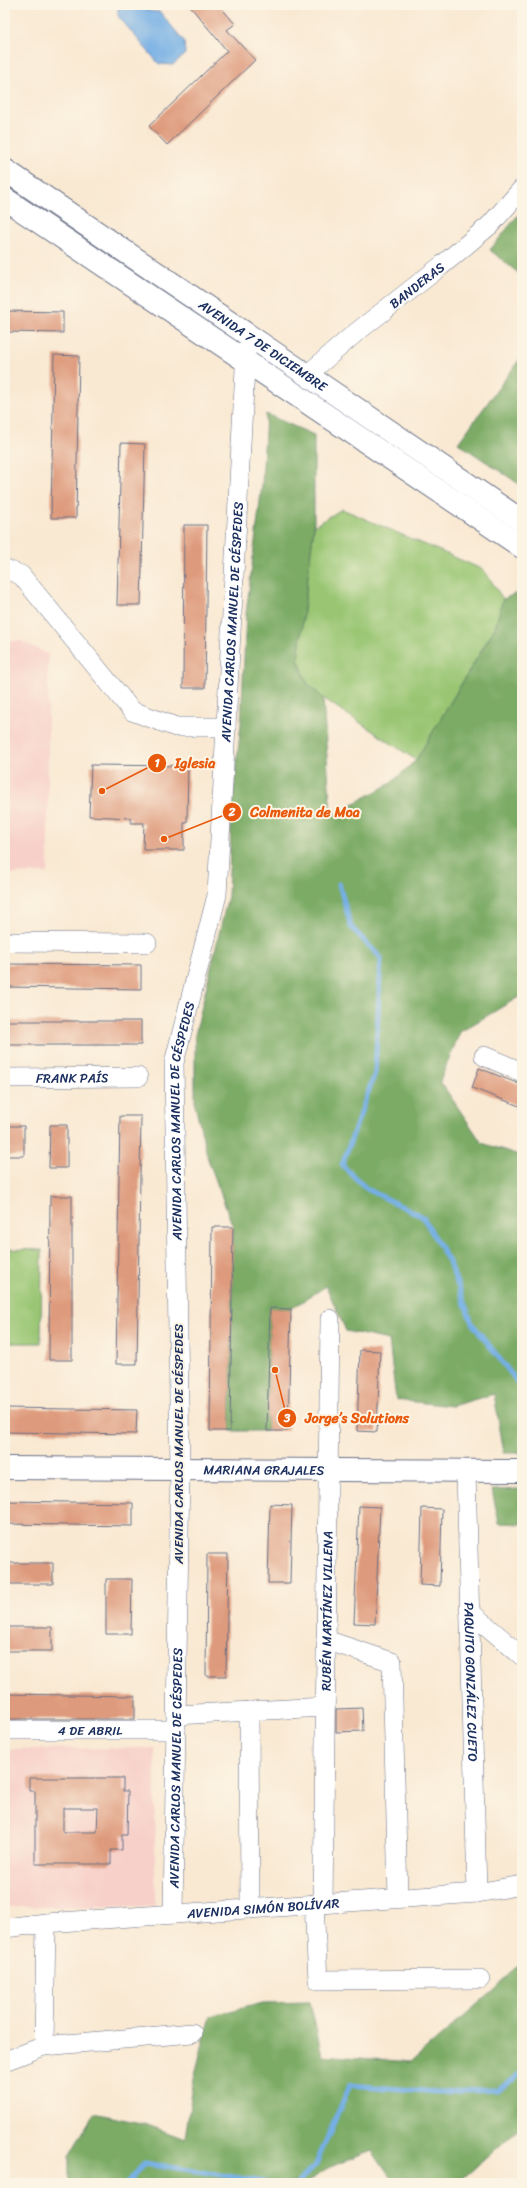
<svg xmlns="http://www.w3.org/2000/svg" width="527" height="2188" font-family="Sriracha,sans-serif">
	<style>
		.built { fill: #f7d0c9 }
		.green { fill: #9ac673; stroke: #5a7a68 }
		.forest { fill: #7bab65; stroke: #4b6d62 }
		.water { fill: #75afe5; stroke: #486fa2 }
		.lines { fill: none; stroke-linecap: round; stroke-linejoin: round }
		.stream { stroke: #75afe5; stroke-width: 5 }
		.building { fill: #de9a7c; fill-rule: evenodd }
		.street-casing { stroke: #697087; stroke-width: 20 }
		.secondary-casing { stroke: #697087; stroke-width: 24 }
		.street { stroke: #fff; stroke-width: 19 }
		.secondary { stroke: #fff; stroke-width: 22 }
		.labels { text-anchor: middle; stroke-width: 4; stroke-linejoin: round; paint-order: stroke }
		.street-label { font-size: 13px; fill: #1b2f5e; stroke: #fcf5e5 }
		.leader { fill: none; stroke: #e8590c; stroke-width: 1.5 }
		.callout-dot { fill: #e8590c; stroke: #fcf5e5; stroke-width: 1.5 }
		.mark-label { font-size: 12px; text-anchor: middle; font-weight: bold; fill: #fff }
		.callout-label { font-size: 14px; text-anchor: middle; font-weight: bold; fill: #e8590c; stroke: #fcf5e5; stroke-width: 4; stroke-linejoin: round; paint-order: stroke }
	</style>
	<rect width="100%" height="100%" fill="#fcf5e5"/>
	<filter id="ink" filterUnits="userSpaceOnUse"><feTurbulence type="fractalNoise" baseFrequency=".025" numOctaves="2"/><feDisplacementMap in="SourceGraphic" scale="8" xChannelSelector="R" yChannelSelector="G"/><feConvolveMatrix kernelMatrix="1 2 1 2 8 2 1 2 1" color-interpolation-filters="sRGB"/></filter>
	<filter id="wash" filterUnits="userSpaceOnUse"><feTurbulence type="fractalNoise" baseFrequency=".012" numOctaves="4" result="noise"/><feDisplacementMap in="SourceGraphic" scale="16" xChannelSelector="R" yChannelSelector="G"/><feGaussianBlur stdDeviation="0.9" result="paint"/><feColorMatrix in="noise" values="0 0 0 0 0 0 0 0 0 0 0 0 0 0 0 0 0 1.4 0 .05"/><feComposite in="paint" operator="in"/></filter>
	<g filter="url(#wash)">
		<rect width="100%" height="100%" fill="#f9e9d3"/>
		<path class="built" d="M5 641H21L48 654V873L5 874Z
			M155 1748V1906L5 1907V1749Z"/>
		<path class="green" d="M342 509 484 570 503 599 495 628 416 760 323 698 307 683 298 659 314 526Z
			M5 1249 42 1250 41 1343H5Z"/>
		<path class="forest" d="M522 210V276L490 250Z
			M522 356V486L458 443Z
			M266 414 314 435V526L298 659 307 683 323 698 331 816 391 783 416 760 495 628 503 599 522 591V995L460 1032 440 1081 482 1143 522 1156V1453H504L494 1394 452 1406 396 1400 389 1340 346 1331 326 1286 291 1309 270 1308 267 1431H230L233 1227 208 1159 195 1105V1035L228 896 232 805 241 724 246 614 262 485Z
			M522 1489V1524L499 1523 492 1490Z
			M522 1961V2126L460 2181 439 2183H394L372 2151 325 2169 308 2183H69V2156L94 2113 145 2124 185 2139 194 2078 210 2016 263 2003 310 2002 322 2055 411 2062 496 1988Z"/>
		<path class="water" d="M120 5H142L149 11 160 12 184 41 185 54 173 65 159 64 118 16V8Z"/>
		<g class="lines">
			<path class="stream" d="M339 884 351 927 381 958 375 1073 342 1165 367 1189 423 1217 449 1262 472 1323 522 1388
				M127 2183 145 2163 272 2183
				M298 2183 316 2164 350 2085 437 2092 498 2090 522 2073"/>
		</g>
		<g id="blocks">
			<path class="building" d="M189 5H219L235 24 227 30 255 60 167 145 149 126 227 51Z
				M5 311 63 312V333L5 332Z
				M54 355 79 356 76 518H51Z
				M121 443 145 444 141 605H117Z
				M184 525H207L205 688H183Z
				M91 765 188 766 187 823H184V850H143L144 823H131V818L89 816Z
				M5 964 141 965V989L5 987Z
				M5 1021H141V1045H5Z
				M479 1068 522 1085V1107L472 1088Z
				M120 1116H141L137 1364H116Z
				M50 1125H67V1168H49Z
				M5 1126H24V1156H5Z
				M50 1196H72V1360H49Z
				M212 1227H233L230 1431H210Z
				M270 1308 291 1309 288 1431H267Z
				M360 1350 380 1351 377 1432 357 1431Z
				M5 1408 137 1410 136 1434 5 1432Z
				M5 1501 133 1503V1526L5 1524Z
				M270 1504 292 1505 290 1583H268Z
				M359 1506 380 1507 375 1624 354 1623Z
				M422 1508 442 1509 440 1586 420 1585Z
				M207 1554H228L226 1676H206Z
				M5 1563H53V1584H5Z
				M106 1579H132L131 1634H106Z
				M5 1627H52V1651H5Z
				M5 1694 135 1696V1719H5Z
				M362 1708 363 1731 336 1732V1709Z
				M29 1778H123V1791H128L127 1835H122V1850H111V1864H35V1791H29ZM63 1808H98L97 1832H63Z"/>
		</g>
	</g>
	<g filter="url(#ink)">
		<use href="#blocks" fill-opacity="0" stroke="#697087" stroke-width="1"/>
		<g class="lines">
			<defs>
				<g id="street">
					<path id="s1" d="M307 375 353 335 441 266 490 225 522 189"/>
					<path d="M5 569 21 575 132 711 176 727H226"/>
					<path d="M5 942 147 943"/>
					<path d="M484 1056 522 1072"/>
					<path id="s2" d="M5 1078 138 1077"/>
					<path id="s3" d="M466 1471 477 1893"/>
					<path d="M469 1611 522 1656"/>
					<path d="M326 1640 392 1662 398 1898"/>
					<path d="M249 1711 250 1909"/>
					<path d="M176 1715 325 1707"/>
					<path id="s4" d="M5 1730H176"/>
					<path d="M314 1904 318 1980 480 1979"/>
					<path id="s5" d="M323 1904 330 1319"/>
					<path id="s6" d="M173 1914 180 1469 174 1063 217 895 246 350"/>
					<path id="s7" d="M5 1928 46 1923 477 1893 522 1885"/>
					<path d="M44 2046 46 1923"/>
					<path d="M5 2061 44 2046 192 2033"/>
				</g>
				<g id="secondary">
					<path id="s8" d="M5 170 522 521"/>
					<path d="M5 199 522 547"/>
					<path id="s9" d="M5 1468 522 1471"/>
				</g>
			</defs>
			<use href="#street" class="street-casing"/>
			<use href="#secondary" class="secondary-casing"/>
			<use href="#street" class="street"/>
			<use href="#secondary" class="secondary"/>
		</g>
	</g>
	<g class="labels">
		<g class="street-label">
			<text dy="5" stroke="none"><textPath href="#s1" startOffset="142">BANDERAS</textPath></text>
			<text dy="5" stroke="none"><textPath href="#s8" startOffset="312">AVENIDA 7 DE DICIEMBRE</textPath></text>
			<text dy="5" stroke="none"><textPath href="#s6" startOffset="1298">AVENIDA CARLOS MANUEL DE CÉSPEDES</textPath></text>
			<text dy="5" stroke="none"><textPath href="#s2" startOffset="67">FRANK PAÍS</textPath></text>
			<text dy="5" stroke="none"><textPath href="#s6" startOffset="794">AVENIDA CARLOS MANUEL DE CÉSPEDES</textPath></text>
			<text transform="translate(178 1444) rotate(-90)" y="5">AVENIDA CARLOS MANUEL DE CÉSPEDES</text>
			<text dy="5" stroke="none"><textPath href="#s9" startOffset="259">MARIANA GRAJALES</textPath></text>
			<text dy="5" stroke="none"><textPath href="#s5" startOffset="293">RUBÉN MARTÍNEZ VILLENA</textPath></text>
			<text dy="5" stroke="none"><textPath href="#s3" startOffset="211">PAQUITO GONZÁLEZ CUETO</textPath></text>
			<text dy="5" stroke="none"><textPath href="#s4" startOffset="85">4 DE ABRIL</textPath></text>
			<text dy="5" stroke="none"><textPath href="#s6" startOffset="146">AVENIDA CARLOS MANUEL DE CÉSPEDES</textPath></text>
			<text dy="5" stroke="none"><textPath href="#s7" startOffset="259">AVENIDA SIMÓN BOLÍVAR</textPath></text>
		</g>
	</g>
	<path class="leader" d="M102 791L157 763M164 839L232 812M275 1370L287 1418"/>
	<g class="callout-dot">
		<circle cx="102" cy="791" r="4"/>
		<circle cx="164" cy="839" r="4"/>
		<circle cx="275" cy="1370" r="4"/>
		<circle cx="157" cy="763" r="10"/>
		<circle cx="232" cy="812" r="10"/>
		<circle cx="287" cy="1418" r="10"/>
	</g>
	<g class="mark-label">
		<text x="157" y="767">1</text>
		<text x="232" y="816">2</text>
		<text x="287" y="1422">3</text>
	</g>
	<g class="callout-label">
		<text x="195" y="768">Iglesia</text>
		<text x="305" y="817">Colmenita de Moa</text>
		<text x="357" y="1423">Jorge’s Solutions</text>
	</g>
	<rect width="527" height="2188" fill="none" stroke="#fcf5e5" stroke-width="20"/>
</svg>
